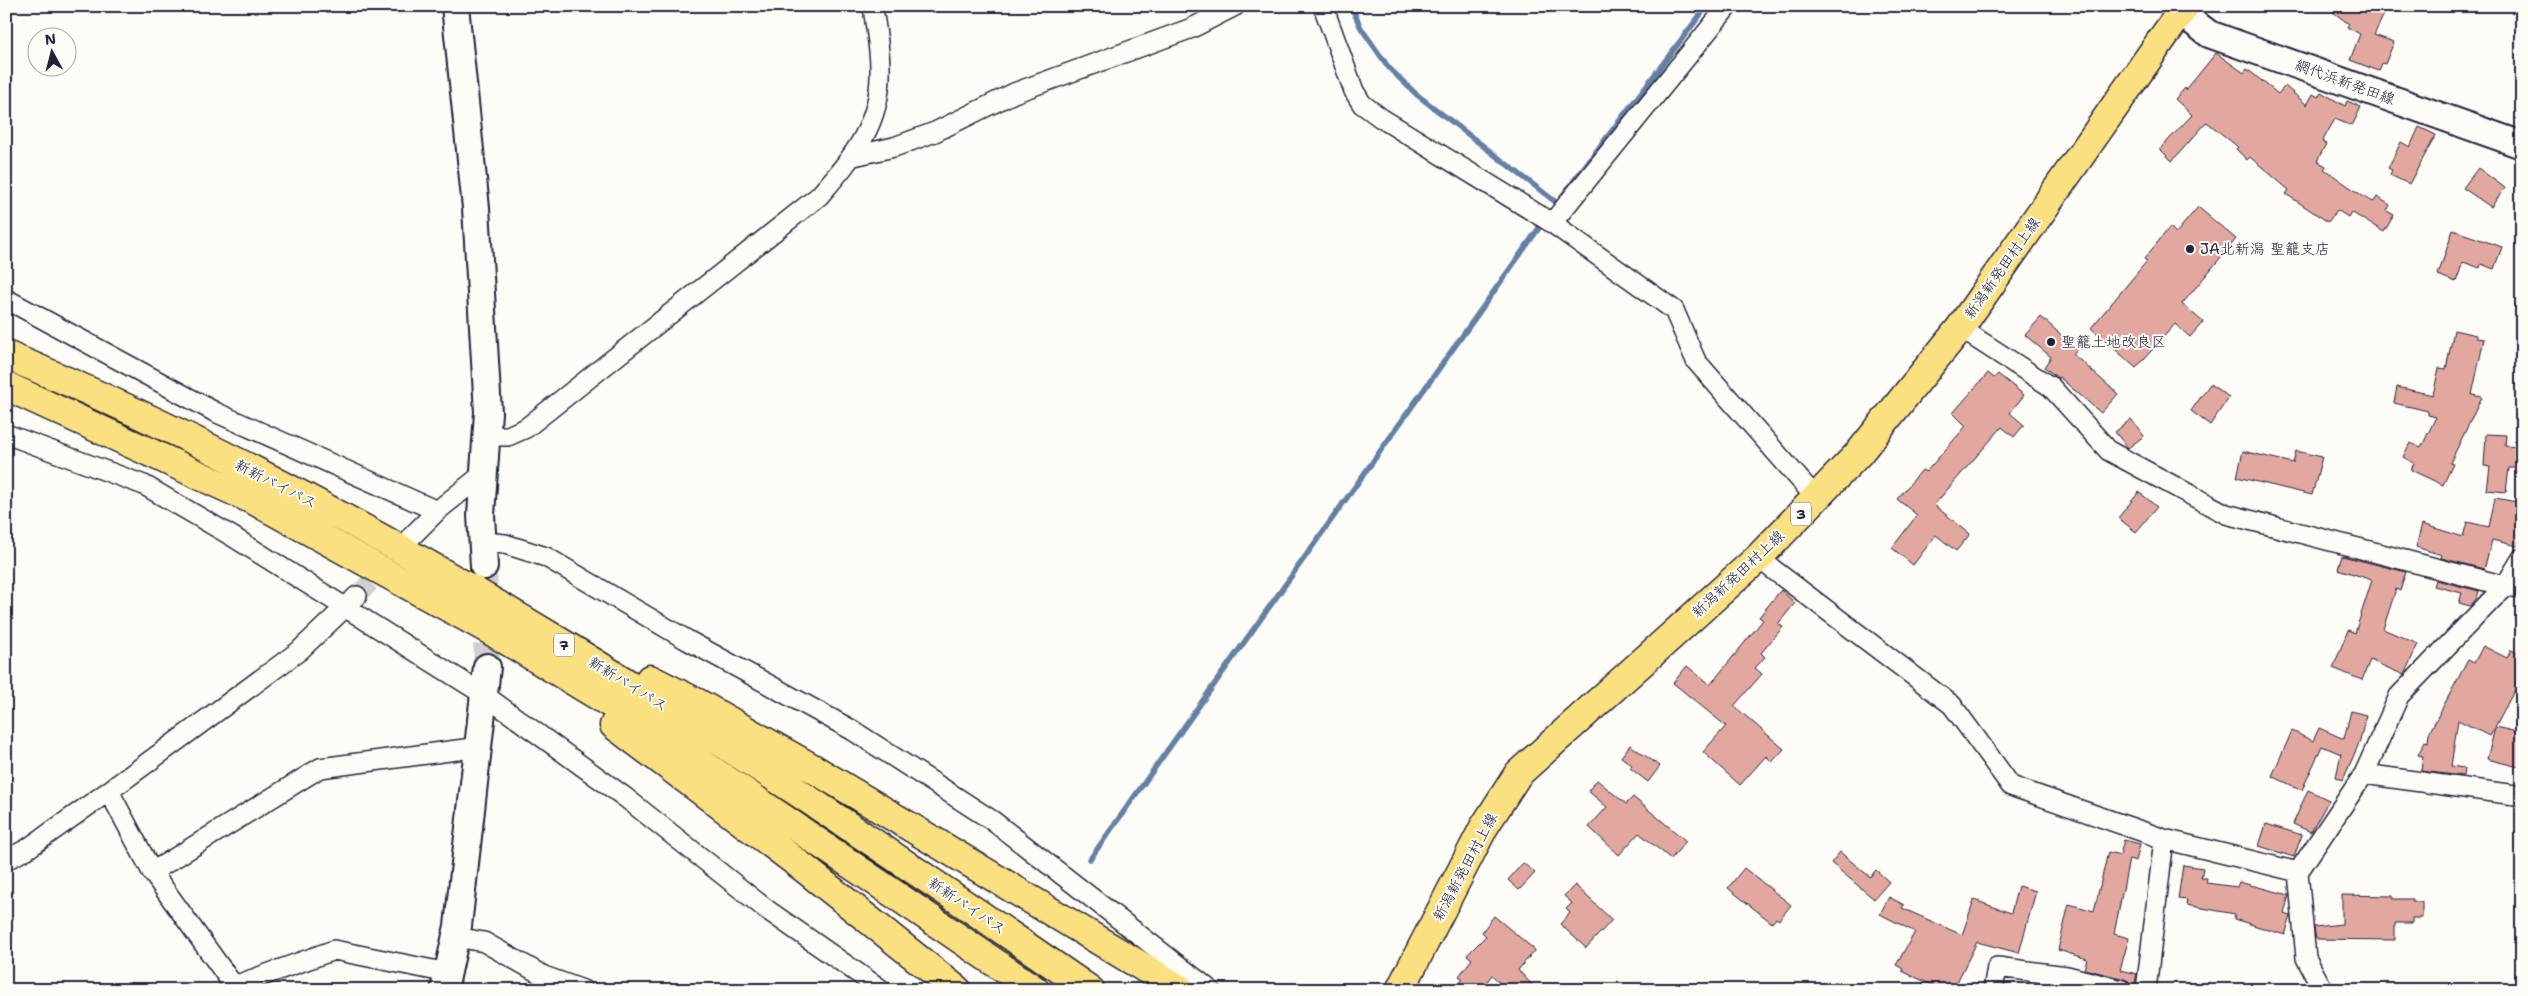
<svg xmlns="http://www.w3.org/2000/svg" width="2528" height="996" font-family="'Shantell Sans','Klee One',sans-serif">
	<style>
		.lines { fill: none; stroke-linecap: round; stroke-linejoin: round }
		.stream { stroke: #6580a5; stroke-width: 5.5 }
		.building { fill: #e2a8a0; stroke: #22223b }
		.street-tunnel { stroke: #d1d0d1; stroke-width: 19; stroke-dasharray: 19 9; stroke-linecap: butt }
		.secondary-tunnel { stroke: #d1d0d1; stroke-width: 26; stroke-dasharray: 26 13; stroke-linecap: butt }
		.street-casing { stroke: #22223b; stroke-width: 22 }
		.secondary-casing { stroke: #22223b; stroke-width: 30 }
		.primary-casing { stroke: #22223b; stroke-width: 31 }
		.highway-casing { stroke: #22223b; stroke-width: 31 }
		.street { stroke: #fdfcf7; stroke-width: 19 }
		.secondary { stroke: #fdfcf7; stroke-width: 26 }
		.primary { stroke: #fbe080; stroke-width: 28 }
		.highway { stroke: #fbe080; stroke-width: 28 }
		.poi-dot { fill: #22223b; stroke: #fdfcf7; stroke-width: 2 }
		.labels { text-anchor: middle; stroke-width: 4; stroke-linejoin: round; paint-order: stroke }
		.shield { fill: #fdfcf7; stroke: #646373; stroke-width: 1 }
		.shield-label { font-size: 14px; font-weight: bold; fill: #22223b }
		.street-label { font-size: 15px; fill: #22223b; stroke: #fdfcf7 }
		.poi-label { font-size: 15px; fill: #22223b; stroke: #fdfcf7; text-anchor: start }
	</style>
	<rect width="100%" height="100%" fill="#fdfcf7"/>
	<filter id="ink" filterUnits="userSpaceOnUse"><feTurbulence type="fractalNoise" baseFrequency=".02" numOctaves="2"/><feDisplacementMap in="SourceGraphic" scale="10" xChannelSelector="R" yChannelSelector="G"/><feConvolveMatrix kernelMatrix="1 2 1 2 8 2 1 2 1" color-interpolation-filters="sRGB"/></filter>
	<g filter="url(#ink)">
		<g class="lines">
			<path class="stream" d="M1351 6 1361 28 1389 68 1416 94 1557 203
				M1563 195 1707 6
				M1090 859 1544 221"/>
		</g>
		<path class="building" d="M2325 6H2388L2374 35 2394 42 2385 64 2382 63 2379 71 2350 60 2360 34 2347 27 2349 24Z
			M2216 53 2244 73 2247 69 2278 94 2285 86 2307 105 2313 94 2318 97 2321 92 2345 106 2347 101 2361 107 2352 126 2335 119 2322 142 2326 144 2317 161 2326 166 2324 169 2367 199 2374 202 2377 197 2390 205 2387 211 2394 215 2384 232 2351 212 2348 217 2337 210 2328 222 2286 194 2289 190 2250 157 2247 160 2236 149 2238 147 2207 122 2172 161 2160 149 2192 115 2175 99 2185 88 2186 90Z
			M2419 127 2436 135 2409 184 2390 175 2392 170 2388 168 2401 142 2410 147Z
			M2478 168 2505 188 2491 207 2463 188Z
			M2198 207 2236 239 2182 304 2203 322 2190 337 2175 324 2136 368 2091 328 2147 261 2144 259 2170 227 2176 233Z
			M2453 230 2502 247 2494 269 2481 264 2480 268 2463 262 2456 282 2438 275Z
			M2041 317 2077 349 2073 354 2118 394 2101 413 2059 377 2058 378 2044 367 2051 357 2025 335Z
			M2454 330 2476 335V338L2484 339 2472 395 2482 397 2450 463 2453 464 2443 485 2411 470 2414 463 2403 457 2410 443 2421 448 2436 417 2428 415V411L2394 403 2397 387 2433 395 2439 368 2446 369Z
			M1988 373 1994 378 1998 374 2024 395 2010 413 2024 425 2014 437 2002 427 1934 505 1970 534 1956 551 1936 535 1913 565 1892 548 1917 515 1897 499 1922 470 1926 472 1966 426 1953 413Z
			M2210 384 2229 397 2210 425 2191 411Z
			M2131 419 2144 436 2128 448 2115 432Z
			M2486 434 2506 435 2505 446 2522 447V468H2509L2506 492 2487 490 2490 467 2484 466Z
			M2243 451 2293 463 2296 451 2322 457 2312 495 2237 477Z
			M2139 492 2157 507 2136 532 2118 518Z
			M2495 498 2522 503V547L2492 540 2484 569 2441 558 2442 555 2416 547 2422 524 2463 537 2467 522 2489 527Z
			M2342 556 2406 572 2400 591 2396 589 2383 629 2418 644 2404 675 2370 660 2362 680 2333 668 2348 630 2355 633 2372 580 2338 569Z
			M2436 580 2479 591 2477 598 2470 606 2459 603 2462 593 2434 586Z
			M1781 590 1795 603 1778 624 1783 627 1761 653 1765 657 1755 668 1762 674 1734 706 1784 749 1772 762 1766 756 1740 785 1703 752 1726 726 1673 683 1687 666 1710 685 1763 620 1759 617Z
			M2483 646 2507 658 2511 650 2522 655V676L2495 727 2522 733V757L2519 767 2487 759 2495 728 2490 736 2458 720 2451 766 2464 768 2463 776 2421 771 2423 756 2418 755 2425 741 2428 742 2429 733 2468 660 2474 663Z
			M2351 711 2366 715 2360 741 2343 780 2336 777 2341 754 2322 746 2302 790 2272 776 2292 731 2313 741 2319 728 2344 739Z
			M1630 745 1660 766 1648 782 1630 768 1632 765 1621 757Z
			M1597 780 1626 804 1633 797 1686 841 1671 859 1639 833 1619 855 1589 827 1607 807 1588 791Z
			M2308 790 2329 800 2311 832 2293 824Z
			M2266 824 2302 835 2294 857 2259 846Z
			M2124 840 2140 844 2136 861 2129 859 2114 934 2129 938 2120 970 2137 974 2133 990 2130 982 2125 979 2084 969 2087 959 2058 950 2069 904 2094 911 2108 852 2120 855Z
			M1840 852 1870 877 1876 870 1889 882 1874 899 1831 863Z
			M1523 863 1535 873 1519 890 1508 880Z
			M2183 865 2203 868 2201 878H2207L2206 883 2237 887 2239 882 2289 895 2284 914 2291 916 2285 935 2234 919 2235 914 2186 905 2187 900 2178 899Z
			M1744 868 1791 905 1779 920 1776 918 1772 923 1728 888Z
			M1575 885 1612 920 1586 948 1560 924 1570 913 1566 909 1572 903 1564 896Z
			M2018 886 2036 891 2019 953 1977 942 1953 990H1943L1902 971 1903 969 1896 965 1915 932 1880 914 1889 897 1904 905 1902 908 1962 935 1974 900 2011 913Z
			M2342 895 2393 896V899H2413V902H2422V918H2412V923H2395V940L2316 939 2314 927 2342 924Z
			M1494 916 1535 950 1518 970 1537 990H1506L1492 975 1480 990H1454L1463 979 1459 976 1472 959 1467 955 1486 936 1482 932Z"/>
		<g class="lines">
			<path class="street-tunnel" d="M357 596 388 563"/>
			<path class="secondary-tunnel" d="M484 566 487 667"/>
			<defs>
				<path id="street" d="M1323 6 1354 91 1362 104 1381 118 1552 223 1674 310 1696 361 1816 498
					M854 156 894 147 935 132 1014 93 1192 28 1235 6
					M1552 223 1728 6
					M6 299 215 412 437 511
					M1960 328 2051 387 2109 451 2226 514 2505 586 2522 588
					M6 434 144 485 230 535 483 694 626 798 766 909 882 990
					M488 436H508L526 428 819 196C853 157 882 123 880 68 880 47 875 26 873 6
					M412 536 437 511 483 474
					M484 542 505 544 546 557 687 640 852 730 993 821 1210 990
					M1758 558 1952 705 2011 786 2164 839 2298 872
					M2364 774 2522 796
					M109 791 152 872 234 986
					M6 860 27 849 109 791 299 651 357 596
					M152 872 320 768 480 747
					M456 937 484 942 544 976 583 990
					M230 990 234 986 334 950 448 973
					M1993 990 1997 967 2067 976 2122 990
					M2146 990 2164 839
					M2323 990 2306 958 2298 872 2364 774 2399 696 2505 586 2522 558"/>
				<path id="secondary" d="M455 6 476 208 488 412 481 515 484 566
					M2177 6 2180 12 2209 34 2522 145
					M444 990 458 926 487 667"/>
				<path id="primary" d="M1400 990 1484 827 1518 774 1758 558 1859 453 1960 328 2185 6"/>
				<path id="highway" d="M6 355C392 516 747 754 1090 990
					M6 386 255 501 491 631 626 713 743 791 1035 990
					M650 679 696 702 814 769 1181 990
					M614 725 805 869 957 990"/>
			</defs>
			<use href="#street" class="street-casing"/>
			<use href="#secondary" class="secondary-casing"/>
			<use href="#primary" class="primary-casing"/>
			<use href="#highway" class="highway-casing"/>
			<use href="#street" class="street"/>
			<use href="#secondary" class="secondary"/>
			<use href="#primary" class="primary"/>
			<use href="#highway" class="highway"/>
		</g>
	</g>
	<g class="poi-dot">
		<circle cx="2190" cy="249" r="5"/>
		<circle cx="2051" cy="342" r="5"/>
	</g>
	<g class="labels">
		<g class="shield">
			<rect x="1791" y="502.5" width="20" height="23" rx="4"/>
			<rect x="554" y="633.5" width="20" height="23" rx="4"/>
		</g>
		<g class="shield-label">
			<text x="1801" y="519">3</text>
			<text x="564" y="650">7</text>
		</g>
		<g class="street-label">
			<text transform="translate(2345 82) rotate(20)" y="5">網代浜新発田線</text>
			<text transform="translate(2002 268) rotate(-55)" y="5">新潟新発田村上線</text>
			<text transform="translate(276 484) rotate(27)" y="5">新新バイパス</text>
			<text transform="translate(1738 574) rotate(-43)" y="5">新潟新発田村上線</text>
			<text transform="translate(628 684) rotate(32)" y="5">新新バイパス</text>
			<text transform="translate(1465 867) rotate(-62)" y="5">新潟新発田村上線</text>
			<text transform="translate(967 906) rotate(34)" y="5">新新バイパス</text>
		</g>
		<g class="poi-label">
			<text x="2200" y="254">JA北新潟 聖籠支店</text>
			<text x="2061" y="347">聖籠土地改良区</text>
		</g>
	</g>
	<rect width="2528" height="996" fill="none" stroke="#fdfcf7" stroke-width="25"/>
	<rect x="12" y="12" width="2503" height="971" fill="none" stroke="#22223b" stroke-width="2" filter="url(#ink)"/>
	<g transform="translate(52 52) rotate(353)"><circle r="24" fill="#fdfcf7" stroke="#a5a5ac"/>
	<path d="M0-4L9 19L0 12L-9 19Z" fill="#22223b"/>
	<text y="-8" font-size="14" font-weight="bold" text-anchor="middle" fill="#22223b">N</text>
	</g>
</svg>
